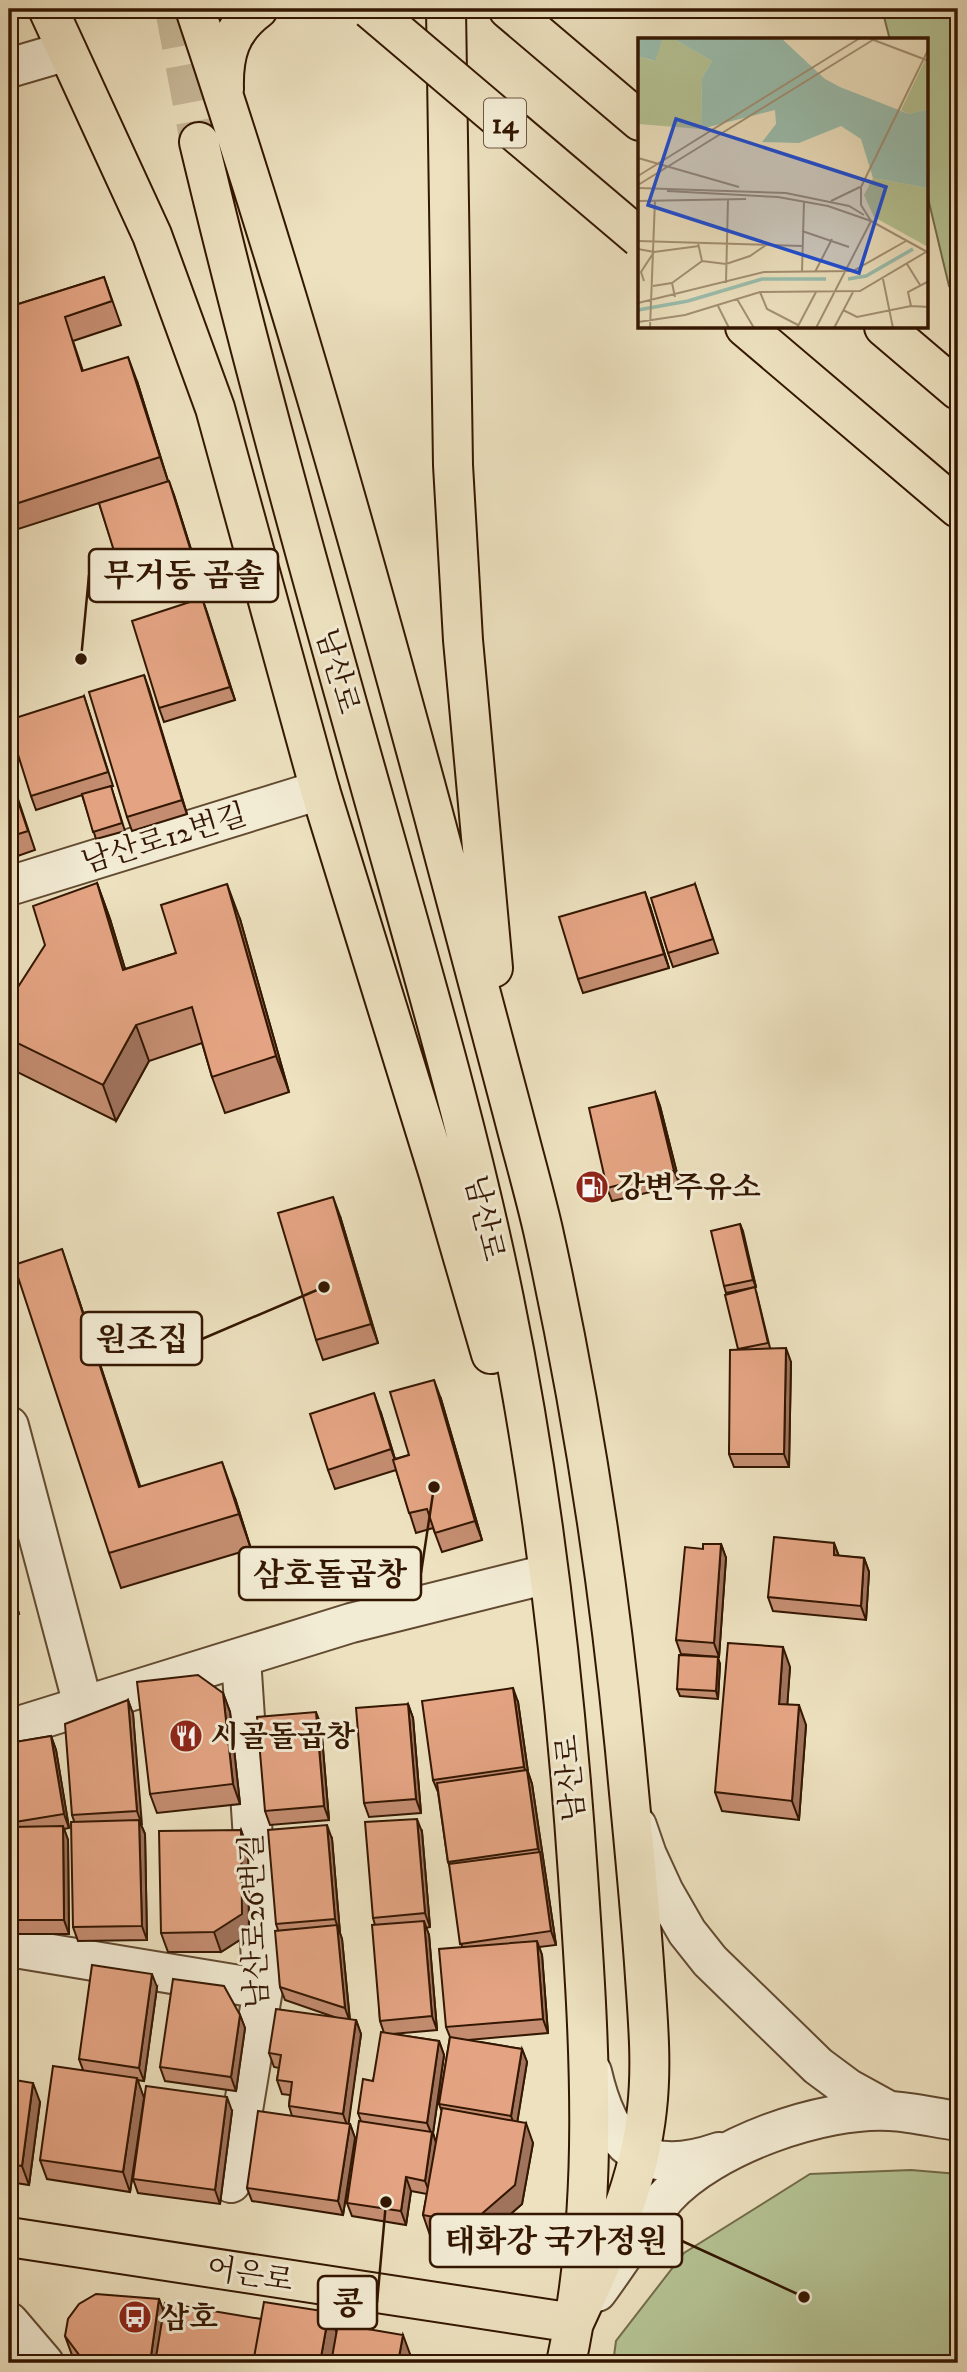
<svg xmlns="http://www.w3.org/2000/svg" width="967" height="2372" font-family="'IM FELL DW Pica','Noto Serif KR',serif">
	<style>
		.green { fill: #b5c394; stroke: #746d4b; stroke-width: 2 }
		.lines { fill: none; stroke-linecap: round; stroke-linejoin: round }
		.major-tunnel { stroke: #c8b999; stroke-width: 38; stroke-dasharray: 38 19; stroke-linecap: butt }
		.minor-casing { stroke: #624a31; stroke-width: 42 }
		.major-casing { stroke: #341702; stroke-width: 42 }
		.minor { stroke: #f3ecd5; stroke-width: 38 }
		.major { stroke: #ede1bf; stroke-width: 38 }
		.major-bridge-casing { stroke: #341702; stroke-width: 42; stroke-linecap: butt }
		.major-bridge { stroke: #ede1bf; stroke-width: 38 }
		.wall { fill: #c48d71; stroke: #341702; stroke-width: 2 }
		.shaded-wall { fill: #a0735c; stroke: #341702; stroke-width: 2 }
		.building { fill: #e4a483; stroke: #341702; stroke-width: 2 }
		.labels { text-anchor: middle; stroke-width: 6; stroke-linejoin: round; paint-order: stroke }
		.shield { fill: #f3ecd5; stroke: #6d5741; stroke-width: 2 }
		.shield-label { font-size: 28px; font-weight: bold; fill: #341702 }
		.street-label { font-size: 30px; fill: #341702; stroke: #f3ecd5 }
		.poi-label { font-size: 30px; font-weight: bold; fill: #341702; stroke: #f3ecd5; text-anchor: start }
		.inset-river { fill: none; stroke: #9abeae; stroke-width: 3.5 }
		.inset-road { fill: none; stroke: #a39073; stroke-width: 2 }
		.view { fill: #1d4ed8; fill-opacity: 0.15; stroke: #1d4ed8; stroke-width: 3.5 }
		.inset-edge { fill: none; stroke: #341702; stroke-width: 3.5 }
		.leader { fill: none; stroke: #341702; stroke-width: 2.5 }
		.callout-dot { fill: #341702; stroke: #f3ecd5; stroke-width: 2.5 }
		.callout { fill: #f3ecd5; stroke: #341702; stroke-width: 2.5 }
		.callout-label { font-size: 32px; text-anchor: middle; font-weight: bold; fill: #341702 }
	</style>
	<rect width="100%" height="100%" fill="#ede1bf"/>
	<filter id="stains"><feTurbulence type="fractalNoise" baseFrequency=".00286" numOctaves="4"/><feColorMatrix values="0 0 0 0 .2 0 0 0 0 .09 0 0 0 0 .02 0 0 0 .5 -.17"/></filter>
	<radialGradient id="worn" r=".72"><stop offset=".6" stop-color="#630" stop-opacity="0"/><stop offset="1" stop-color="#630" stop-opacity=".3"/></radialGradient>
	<path class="green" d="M882 9H958V283L949 286 927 194V40H890Z
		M911 2170 958 2174V2363H613L616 2341 684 2253 810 2174Z"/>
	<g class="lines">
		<path class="major-tunnel" d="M174 9 199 142"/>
		<defs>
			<path id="minor" d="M9 68 67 51
				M9 886 320 790
				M9 1426 83 1705
				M9 1729 351 1623 548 1574
				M637 1826 647 1855 664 1892 687 1932 710 1961 818 2066 849 2089 889 2111
				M9 1947 263 1989
				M592 2072C609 2146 641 2179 719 2152
				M231 2183 263 1989 241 1658
				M597 2292C620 2261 641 2226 666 2197 712 2146 822 2107 890 2111 912 2112 936 2118 958 2121
				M9 2322 44 2363"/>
			<path id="major" d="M48 9 152 235 215 408 320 790 439 1175 491 1354
				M195 9C284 274 360 543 433 813 460 913 487 1013 513 1114 523 1153 534 1191 543 1230 581 1402 608 1575 625 1750 632 1826 640 1901 645 1977 648 2021 652 2065 647 2109 639 2186 606 2253 574 2323
				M446 9 453 465 463 640 493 968
				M508 9 640 121
				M224 89C223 54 230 30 258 9
				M199 142C252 364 313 583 375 803 421 967 470 1132 504 1299 543 1489 565 1682 578 1875 589 2037 601 2203 566 2363
				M745 327 958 508
				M884 327 958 390
				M9 2237 574 2323"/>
		</defs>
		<use href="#minor" class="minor-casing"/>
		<use href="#major" class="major-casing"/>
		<use href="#minor" class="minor"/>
		<use href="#major" class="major"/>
		<defs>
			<path id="major-bridge" d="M370 9 640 238"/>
		</defs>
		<use href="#major-bridge" class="major-bridge-casing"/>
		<use href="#major-bridge" class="major-bridge"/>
	</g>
	<path class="wall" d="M104 277 121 325 73 341 83 371 137 381 168 481 174 495 200 578 130 599 99 503 9 532V284L15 305Z
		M202 598 235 700 164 722 159 708Z
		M144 675 187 814 132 831 127 817Z
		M84 696 113 786H111L125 831 96 839 82 795 36 810 31 796Z
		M9 772 35 850 9 859Z
		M97 883 110 919 125 969 176 953 240 919 289 1092 225 1113 212 1077 202 1043 149 1061 116 1121 9 1068V1001Z
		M695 884 718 953 673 967 668 953Z
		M650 906 669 968 583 993 578 979Z
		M655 1092 660 1106 680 1185 612 1201 607 1188Z
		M340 1216 378 1343 323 1360 316 1340Z
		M740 1224 756 1287 726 1293 724 1286Z
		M74 1285 140 1487 235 1498 251 1549 121 1588 109 1553Z
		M757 1295 770 1348 791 1362 789 1467H734L729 1454 738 1350Z
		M441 1399 482 1540 442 1552 433 1528 416 1533 396 1470 335 1489 328 1470 381 1413 395 1459 409 1455Z
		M834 1543 839 1556 864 1558 869 1572 866 1620 773 1611 768 1597Z
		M721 1544 726 1558 719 1657 681 1654 676 1640 703 1549Z
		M9 1579 19 1614 9 1617Z
		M720 1664 718 1699 680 1696 677 1689Z
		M790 1667 787 1705 806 1725 799 1820 722 1811 715 1792Z
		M223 1693 230 1712 240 1804 157 1813 150 1794Z
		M128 1700 133 1714 141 1825 145 1834 147 1940 78 1941 73 1927 74 1821 72 1815Z
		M518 1702 528 1772 532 1784 556 1945 539 1947 542 1955 548 2033 468 2040 522 2049 527 2062 517 2122 533 2143 522 2204 478 2243 430 2235 423 2215 427 2194 411 2191 406 2225 352 2216 347 2203 361 2121 358 2113 373 2081 384 2033 380 2021 375 1925 373 1918 422 1832 430 1927 426 1928 429 1935 437 2030 392 2034 439 2041 444 2055 433 2133 436 2143 442 2112 439 2104 450 2037 446 2027 462 1947 450 1867 448 1862 438 1792 433 1780Z
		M408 1704 413 1718 421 1813 369 1817 364 1803Z
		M321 1725 329 1820 270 1825 265 1811Z
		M51 1736 56 1750 69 1828 64 1829 68 1840 69 1934H9V1743Z
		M241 1830 248 1850 249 1934 221 1952H168L161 1933Z
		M332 1839 340 1933 342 1939 350 2020H356L361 2034 348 2124H350L355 2138 343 2215 252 2201 247 2188 292 2116 289 2106 290 2095 282 2094 277 2080 279 2068 274 2067 269 2053 337 2018 285 2000 280 1987 278 1930 276 1924Z
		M157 1987 144 2081 137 2080 144 2098 130 2192 47 2179 40 2160 83 2070 79 2059Z
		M240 2015 245 2028 236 2091 165 2081 160 2067Z
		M9 2073 11 2079 40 2102 29 2185 9 2182Z
		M232 2111 220 2204 138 2193 133 2179Z
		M159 2299 163 2311 261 2319 329 2312 336 2332 410 2354 409 2363H78L72 2355 65 2336Z"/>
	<path class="shaded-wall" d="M9 284 18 315 9 288Z
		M128 357 137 381 168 481 160 457Z
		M169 481 174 495 200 578 195 564Z
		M202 598 207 612 235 700 230 687Z
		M144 675 149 689 187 814 182 800Z
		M97 883 110 919 136 1005 123 970Z
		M227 884 240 919 289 1092 276 1056Z
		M645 892 650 906 669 968 664 954Z
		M136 1025 149 1061 116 1121 103 1085Z
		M655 1092 660 1106 680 1185 674 1171Z
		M333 1197 340 1216 378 1343 371 1324Z
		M740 1224 743 1231 756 1287 753 1280Z
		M62 1249 74 1285 152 1522 139 1487Z
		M786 1348 791 1362 789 1467 784 1454Z
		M434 1380 441 1399 482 1540 475 1521Z
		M374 1393 381 1413 398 1469 391 1449Z
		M222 1462 235 1498 251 1549 239 1514Z
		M834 1543 839 1557 834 1555Z
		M721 1544 726 1558 719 1657 714 1643Z
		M864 1558 869 1572 866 1620 861 1606Z
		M9 1579 19 1614 9 1585Z
		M783 1647 790 1667 786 1724 779 1704Z
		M718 1657 720 1664 718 1699 716 1691Z
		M513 1688 518 1702 528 1772 532 1784 556 1945 551 1931 528 1779 524 1767Z
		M223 1693 230 1712 240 1804 233 1784Z
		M128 1700 133 1714 142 1825 137 1811Z
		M408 1704 413 1718 421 1813 416 1799Z
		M799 1705 806 1725 799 1820 792 1801Z
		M316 1712 321 1725 329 1820 324 1806Z
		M51 1736 56 1750 69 1828 64 1814Z
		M417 1819 422 1832 430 1927 425 1913Z
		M139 1820 145 1834 147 1940 142 1926Z
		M327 1825 332 1839 340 1933 335 1919Z
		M63 1826 68 1840 69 1934 64 1920Z
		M241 1830 248 1850 249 1934 221 1952 214 1932Z
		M424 1921 429 1935 437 2030 432 2016Z
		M337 1925 342 1939 350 2022 345 2008Z
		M537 1941 542 1955 548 2033 543 2019Z
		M152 1974 157 1987 144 2081 139 2068Z
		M240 2015 245 2028 236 2091 231 2077Z
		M356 2020 361 2034 348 2128 343 2114Z
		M439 2041 444 2055 433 2133 437 2146 430 2194 425 2181 432 2135 427 2123Z
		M522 2049 527 2062 516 2130 511 2116Z
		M137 2078 144 2098 130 2192 123 2172Z
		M33 2083 40 2102 29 2185 22 2166Z
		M227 2097 232 2111 220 2204 215 2190Z
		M526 2123 533 2143 522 2204 478 2243 470 2224Z
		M350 2124 355 2138 343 2215 338 2201Z
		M406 2177 411 2191 406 2225 401 2211Z
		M159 2299 166 2318 160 2363H150Z
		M329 2312 340 2342 336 2363H320Z
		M403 2335 410 2354 409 2363H398Z"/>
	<path class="building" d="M104 277 112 301 65 317 82 371 128 357 160 457 9 506V307Z
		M169 481 195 564 125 586 99 503Z
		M202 598 230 687 159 708 132 621Z
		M144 675 182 800 127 817 89 692Z
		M84 696 108 772 31 796 9 726V720Z
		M9 774 28 831 9 837Z
		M111 786 122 823 93 832 82 794Z
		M97 883 123 970 176 953 161 905 227 884 276 1056 212 1077 192 1007 136 1025 103 1085 9 1039V1001L45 945 33 906Z
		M695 884 713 939 668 953 651 898Z
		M645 892 664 954 578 979 559 917Z
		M655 1092 674 1171 607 1188 589 1108Z
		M333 1197 371 1324 316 1340 278 1213Z
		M740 1224 753 1280 724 1286 711 1231Z
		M62 1249 139 1487 222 1462 239 1514 109 1553 14 1265Z
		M755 1287 768 1343 738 1349 725 1295Z
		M786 1348 784 1454H729L730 1350Z
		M434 1380 475 1521 435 1533 427 1509 409 1513 393 1460 409 1455 390 1392Z
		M374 1393 391 1449 328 1470 310 1414Z
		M774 1537 834 1543V1555L864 1558 861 1606 768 1597Z
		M703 1544H721L714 1643 676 1640 685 1547 703 1549Z
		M728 1643 783 1647 779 1704 799 1705 792 1801 715 1792Z
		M679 1655 718 1657 716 1691 677 1689Z
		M198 1675 223 1693 233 1784 150 1794 137 1682Z
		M513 1688 524 1767 433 1780 422 1701Z
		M128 1700 137 1811 72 1815 65 1724Z
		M408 1704 416 1799 364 1803 356 1708Z
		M316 1712 324 1806 265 1811 257 1717Z
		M51 1736 64 1814 9 1823V1743Z
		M527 1770 538 1849 448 1862 437 1783Z
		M417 1819 425 1913 373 1918 365 1822Z
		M139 1820 142 1926 73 1927 71 1822Z
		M327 1825 335 1919 276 1924 268 1830Z
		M63 1826 64 1920H9V1827Z
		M241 1830 242 1914 214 1932 161 1933 159 1831Z
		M540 1852 551 1931 460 1944 449 1864Z
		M424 1921 432 2016 380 2021 372 1925Z
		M337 1925 345 2008 280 1987 275 1931Z
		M537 1941 543 2019 446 2027 439 1949Z
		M92 1965 152 1974 139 2068 79 2059Z
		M173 1979 224 1986 240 2015 231 2077 160 2067Z
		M276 2009 356 2020 343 2114 289 2106 292 2082 277 2080 281 2055 269 2053Z
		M381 2032 439 2041 427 2123 358 2113 363 2079 373 2081Z
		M450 2037 522 2049 511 2116 439 2104Z
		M53 2066 137 2078 123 2172 40 2160Z
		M9 2079 33 2083 22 2166 9 2164Z
		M146 2086 227 2097 215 2190 133 2179Z
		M442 2108 526 2123 515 2185 470 2224 423 2215Z
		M258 2111 350 2124 338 2201 247 2188Z
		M359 2121 432 2132 425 2181 406 2177 401 2211 347 2203Z
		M96 2294 159 2299 150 2363H87L80 2356 65 2336 68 2319 79 2304Z
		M264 2302 329 2312 320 2363H253Z
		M165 2303 261 2319 253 2363H155Z
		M338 2324 403 2335 398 2363H331Z"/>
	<defs>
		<symbol id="fuel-disc" viewBox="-11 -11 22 22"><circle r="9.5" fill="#8f2418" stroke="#f3ecd5"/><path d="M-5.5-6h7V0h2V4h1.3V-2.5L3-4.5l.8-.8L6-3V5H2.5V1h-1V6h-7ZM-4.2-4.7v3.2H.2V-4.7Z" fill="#fff"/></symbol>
		<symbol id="restaurant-disc" viewBox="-11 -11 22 22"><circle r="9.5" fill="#8f2418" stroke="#f3ecd5"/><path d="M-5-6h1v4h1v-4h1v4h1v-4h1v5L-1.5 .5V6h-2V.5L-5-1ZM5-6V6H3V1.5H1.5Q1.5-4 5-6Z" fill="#fff"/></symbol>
		<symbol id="bus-disc" viewBox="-11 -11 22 22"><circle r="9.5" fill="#8f2418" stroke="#f3ecd5"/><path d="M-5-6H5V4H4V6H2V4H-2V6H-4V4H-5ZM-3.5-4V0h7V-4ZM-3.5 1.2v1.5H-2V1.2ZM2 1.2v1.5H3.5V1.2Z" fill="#fff"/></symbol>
	</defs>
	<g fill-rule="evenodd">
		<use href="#fuel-disc" x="573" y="1168" width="38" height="38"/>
		<use href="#restaurant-disc" x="167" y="1717" width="38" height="38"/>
		<use href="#bus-disc" x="116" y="2298" width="38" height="38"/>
	</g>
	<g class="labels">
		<rect class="shield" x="484" y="98.5" width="42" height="49" rx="5"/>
		<g class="shield-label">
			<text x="505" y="133">14</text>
		</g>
		<g class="street-label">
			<text transform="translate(338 671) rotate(74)" y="10">남산로</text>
			<text transform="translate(164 838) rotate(-17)" y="10">남산로12번길</text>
			<text transform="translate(485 1218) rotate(77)" y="10">남산로</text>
			<text transform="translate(570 1778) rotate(-95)" y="10">남산로</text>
			<text transform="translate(254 1921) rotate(-92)" y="10">남산로26번길</text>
			<text transform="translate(250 2274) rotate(9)" y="10">어은로</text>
		</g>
		<g class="poi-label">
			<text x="616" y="1197">강변주유소</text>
			<text x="210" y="1746">시골돌곱창</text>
			<text x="160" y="2327">삼호</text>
		</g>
	</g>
	<g transform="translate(638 38)">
		<rect width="290" height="290" fill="#ede1bf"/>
		<path d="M25 0H34L74 23 64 40 63 91 0 86V18L16 23ZM290 16V71L271 76 263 72ZM235 140 290 150V209L236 179 226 157Z" fill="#b5c394"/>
		<path d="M0 0H25L17 23 0 18ZM34 0H143L187 41 202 49 271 76 290 71V150L235 140 223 101 203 88 161 105 124 104 138 86 137 72 63 91 64 40 74 23Z" fill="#9abeae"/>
		<path class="inset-river" d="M210 241 228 238 275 211M0 272 50 263 124 241H188"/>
		<path class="inset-road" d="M233 1 291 23M0 120 101 149M0 138 222 0M0 147 238 0M0 150 148 155 211 168 226 177M29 153 140 159 190 168 233 183 291 215M0 163 108 161M193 163 222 149M233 183 223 167V149L291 10M164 193 211 209M0 203 164 208M0 211 16 214 3 234 6 243M16 214 61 208M64 223 88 226 112 218 128 207M269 226 282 247M164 234 166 163M177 234 194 201M245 241 255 290M34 245 64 223 60 205M88 245 90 161M15 248 34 245 37 259M122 254 129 271 160 287M99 261 116 290M0 265 126 234 215 233 268 203M80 268 91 290M273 268 270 254 291 243M205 272 219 279 273 268 291 269M0 284 47 277 122 254 222 253 288 214M12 290 17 162M159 290 178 254M178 290 233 183M196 290 215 254"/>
		<path class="view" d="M38 81 248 149 221 235 10 167Z"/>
		<rect width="290" height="290" class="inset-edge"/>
	</g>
	<path class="leader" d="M81 659L89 575M324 1287L202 1339M434 1487L421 1573M804 2297L682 2241M386 2202L377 2303"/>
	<g class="callout-dot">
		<circle cx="81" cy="659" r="7"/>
		<circle cx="324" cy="1287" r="7"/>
		<circle cx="434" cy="1487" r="7"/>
		<circle cx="804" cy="2297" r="7"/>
		<circle cx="386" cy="2202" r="7"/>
	</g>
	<g class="callout">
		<rect x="89" y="549" width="189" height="53" rx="7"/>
		<rect x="81" y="1312" width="121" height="53" rx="7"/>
		<rect x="239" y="1547" width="182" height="53" rx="7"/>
		<rect x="430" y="2214" width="252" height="53" rx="7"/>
		<rect x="318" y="2276" width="59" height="53" rx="7"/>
	</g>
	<g class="callout-label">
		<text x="184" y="586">무거동 곰솔</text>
		<text x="142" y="1350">원조집</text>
		<text x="330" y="1585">삼호돌곱창</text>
		<text x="556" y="2252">태화강 국가정원</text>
		<text x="348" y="2314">콩</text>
	</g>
	<rect width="967" height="2372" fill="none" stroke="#ede1bf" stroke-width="35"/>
	<rect x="10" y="10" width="946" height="2351" fill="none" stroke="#341702" stroke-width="3.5"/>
	<rect x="18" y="18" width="932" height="2337" fill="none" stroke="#341702" stroke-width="2"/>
	<rect width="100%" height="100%" filter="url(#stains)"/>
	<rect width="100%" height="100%" fill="url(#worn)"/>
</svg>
